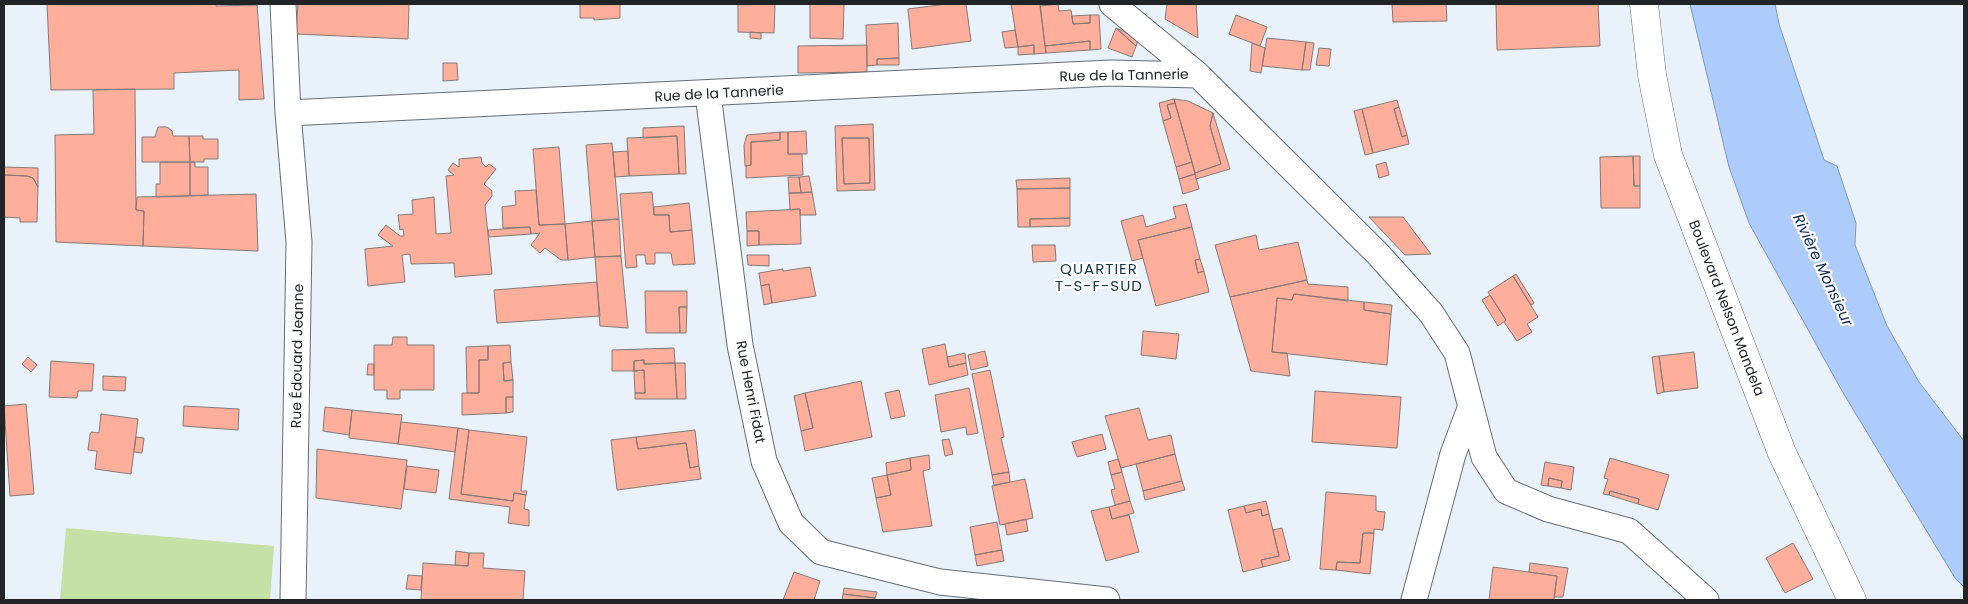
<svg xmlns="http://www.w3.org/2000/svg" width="1968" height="604" font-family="Poppins,sans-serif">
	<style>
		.green { fill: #c7e0a6 }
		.water { fill: #adcbfb; stroke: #8399bb }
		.building { fill: #ffae9c; stroke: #857a77; fill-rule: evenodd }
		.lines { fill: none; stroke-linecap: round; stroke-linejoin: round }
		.minor-casing { stroke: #656d74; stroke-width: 27 }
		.tertiary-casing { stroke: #656d74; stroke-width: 29 }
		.minor { stroke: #fff; stroke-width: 25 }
		.tertiary { stroke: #fff; stroke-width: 28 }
		.labels { text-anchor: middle; stroke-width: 4.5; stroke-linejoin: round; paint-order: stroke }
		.street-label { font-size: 14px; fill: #212427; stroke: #fff }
		.neighbourhood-label { font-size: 15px; letter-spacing: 1px; fill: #16373e; stroke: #fff }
		.water-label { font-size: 15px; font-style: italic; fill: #092857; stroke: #fff }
	</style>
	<rect width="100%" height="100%" fill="#e9f2fb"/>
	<path class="green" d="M66 528 274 546 270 600H60Z"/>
	<path class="water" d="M1690 4H1775L1779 24 1824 160 1837 166 1856 223 1855 245 1887 326 1919 382 1964 441V587L1955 578 1842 391 1749 223 1729 167Z"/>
	<path class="building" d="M47 4H216V6L257 5 264 99 239 100V70L174 73V89L51 90Z
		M298 4H409L408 39 296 34Z
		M580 4H620V18L594 20V18H580Z
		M738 4H775L774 33 738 32Z
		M810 4H844L843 39 810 38Z
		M947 4H966L971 41 912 49 908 9Z
		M1011 4H1040L1046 53 1034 54V45L1018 47Z
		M1058 4 1059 11 1071 10 1073 24 1090 23V15H1099L1101 49 1090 50V41L1045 46 1040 6Z
		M1167 4H1196L1198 38 1165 19Z
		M1392 4H1446L1447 21 1393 22Z
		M1496 4H1598L1600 46 1497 50Z
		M1090 15V23L1073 24 1072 16Z
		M1236 15 1267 27 1260 46 1229 34Z
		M898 23 899 58 877 59V65L867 66 866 25Z
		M1116 28 1139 38 1136 46Z
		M1116 28 1136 46 1132 57 1108 48Z
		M1015 30 1018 47 1005 48 1002 32Z
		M750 32 761 33V39L750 38Z
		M1267 38 1306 42 1302 70 1262 66Z
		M1090 41V50L1046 53 1045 46Z
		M1306 42 1314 43 1310 70H1302Z
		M1252 43 1265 48 1261 73 1250 71Z
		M867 45V72L798 73V46Z
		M1034 45V54L1018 55V47Z
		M1319 48 1331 49 1329 66 1316 65Z
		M899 58V65H877V59Z
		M443 63H457L458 80 443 81Z
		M135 89 136 210 144 211 143 246 56 242 55 135 94 134 93 90Z
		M1174 99 1188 101 1213 113 1210 126 1221 164 1195 173Z
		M1174 99 1175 103 1167 105 1171 118 1163 121 1159 103Z
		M1397 100 1399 107 1394 109 1402 137 1407 135 1409 144 1373 153 1362 109Z
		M1175 103 1192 162 1176 167 1163 121 1171 118 1167 105Z
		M1399 107 1407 135 1402 137 1394 109Z
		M1362 109 1373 153 1365 155 1354 111Z
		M1213 113 1230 169 1196 179 1195 173 1221 164 1210 126Z
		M873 124 875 190 837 191 835 126ZM842 138H869L870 183 844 184Z
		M684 126 686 174H679L677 136 643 138V128Z
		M158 127H167L172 131 173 136H189L190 162H142V137H155Z
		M806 131 807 154H788V132Z
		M780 132V140L751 142V165L745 166 744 145 747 135Z
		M780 132H788V154H802L803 175 746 178V166L751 165V142L780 140Z
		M189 136H203V139H218V159H204V162H190Z
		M677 136 679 174 629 176 627 138Z
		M842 138H869L870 183 844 184Z
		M612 143 619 219 592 221 586 145Z
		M559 147 565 224 539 225 533 149Z
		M628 151 629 176 615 177 613 152Z
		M1633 156H1640V186H1634Z
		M1633 156 1634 186H1640V208H1601L1600 157Z
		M481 157 482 163 486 167 489 164 496 169 484 184 492 191V196L485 205 492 274 455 277 454 263 411 264 410 254 402 255 405 282 368 286 365 249 393 246 378 235 386 225 400 236H404L403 229 400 230 398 215 413 214 412 200 434 197 436 234 451 233 446 176 454 175 448 170 453 163 459 167V159Z
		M160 162H190V196L156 197V184H160Z
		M190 162H195V167H208V195L190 196Z
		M1192 162 1195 174 1179 179 1176 167Z
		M1386 162 1389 175 1379 178 1376 165Z
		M4 167 38 168V187L33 178 27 176 4 175Z
		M1195 174 1199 189 1183 194 1179 179Z
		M4 175 27 176 33 178 38 187 37 222H20V218L4 217Z
		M809 176 812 192 801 193 799 177Z
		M788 177H799L801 193H789Z
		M1070 178V188L1017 189 1016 180Z
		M1070 188V218L1030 219V227H1018L1017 189Z
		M536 190 539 225 565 224 568 260H561L545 248 540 253 531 245 540 233 531 234 530 227 503 228 502 207 516 205 515 191Z
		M652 192 654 215H669L670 232 692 230 695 264 673 265 671 253H655V264H646L645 255H636L637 267 626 268 620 194Z
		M812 192 816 215H800V209L790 210 789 193Z
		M256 194 258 251 143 246 144 211 136 210 137 197Z
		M689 203 692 230 670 232 669 215H654V207Z
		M1186 204 1192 227 1138 240 1143 258 1132 261 1121 221 1143 215 1146 227 1176 218 1173 207Z
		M800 209 801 244 759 245V231H747L746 212Z
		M1369 217H1403L1431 254 1405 255Z
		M1070 218V226L1030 227V219Z
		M619 219 621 256 595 257 592 221Z
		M592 221 595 257 568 260 565 224Z
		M530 227 531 234 489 237 488 230Z
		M1192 227 1200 259 1195 260 1198 273 1204 271 1209 292 1156 306 1138 240Z
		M747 231H759V245L747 246Z
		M1256 235 1259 250 1298 242 1307 280 1230 297 1215 245Z
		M1032 245H1055L1056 261 1033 262Z
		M747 255H769V266L748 265Z
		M621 256 628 328 600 326 595 257Z
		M1200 259 1204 271 1198 273 1195 260Z
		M810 267 816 296 772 303 769 284 761 286 759 273 783 269V271Z
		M1516 274 1534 303 1531 305 1513 276Z
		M1513 276 1538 317 1527 324 1532 332 1517 341 1504 322 1506 320 1488 292Z
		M1307 280 1308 284 1348 287V301L1294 294 1292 300 1277 298 1272 352 1287 353 1290 376 1251 371 1230 297Z
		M597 282 600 316 497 323 494 290Z
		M769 284 772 303 764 305 761 286Z
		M645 291H687V307H679L680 333H646Z
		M1294 294 1364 302V310L1391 314 1387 365 1272 352 1277 298 1292 300Z
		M1490 295 1506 320 1498 326 1482 300Z
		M1364 302 1392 305 1391 314 1364 310Z
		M679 307H687L686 333H680Z
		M1143 331 1179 334 1176 359 1141 355Z
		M393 337H407V345H434V390H400V399H387V390H374V345H392Z
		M945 344 949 367 966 363 968 375 929 385 922 349Z
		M510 345 511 362 503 363 504 381 513 380V397H506V413L462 415V393H479V360H488V346Z
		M488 346V360H479V393H467L466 347Z
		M674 348 675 363 644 364V360L634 361V371H612V350Z
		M985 351 988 366 971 370 968 355Z
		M1694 352 1698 388 1664 392 1659 356Z
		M965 353 966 363 949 367 947 357Z
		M1659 356 1664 392 1657 394 1652 357Z
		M28 357 37 365 31 372 22 364Z
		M644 360V364L675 363 677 399H635V393H645L644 370 634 371V361Z
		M51 361 94 364 92 391H78L77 398 49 397Z
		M511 362 513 380 504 381 503 363Z
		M675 363H685L686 399H677Z
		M368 364H374V375H367Z
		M644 370 645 393H635L634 371Z
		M990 370 1004 437 1001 438 1009 472 992 475 972 374Z
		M103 376 126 377 125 391 103 390Z
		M861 381 872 437 805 451 801 431 813 428 805 393Z
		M969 388 978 433 967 435 966 427 941 432 935 395Z
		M899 390 905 416 891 419 885 393Z
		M1315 391 1401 397 1397 448 1312 442Z
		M805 393 813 428 801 431 794 396Z
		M506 397H513V412L506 413Z
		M26 404 34 494 10 496 4 406Z
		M184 406 239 409 238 430 183 426Z
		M325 407 352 410 349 435 323 431Z
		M1139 408 1148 440 1171 435 1175 454 1121 468 1105 416Z
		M352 410 402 415 398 444 349 438Z
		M101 414 138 419 131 474 95 469 97 451 88 450 90 435 91 432 99 433Z
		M401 422 458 428 455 452 398 444Z
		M458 428 469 430 461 494 513 501 514 493 526 495 524 509 529 510V526L508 523 510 507 449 499Z
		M469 430 527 437 521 491H527L526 495 514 493 513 501 461 494Z
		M695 430 699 466 690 468 686 443 638 449 636 437Z
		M1102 434 1106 449 1077 457 1072 442Z
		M136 437 144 438 142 453 134 452Z
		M636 437 638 449 686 443 690 468 699 466 701 479 617 490 611 440Z
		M949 439 953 454 945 456 942 440Z
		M317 449 407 460 401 509 316 498Z
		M1175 454 1182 481 1143 491 1136 464Z
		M929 455 930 469 923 471 932 526 883 532 876 498 891 495 887 475 911 470 910 458Z
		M910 458 911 470 887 475 886 463Z
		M1610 458 1669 475 1658 510 1638 504 1639 499 1610 491 1609 495 1603 494 1608 479 1604 478Z
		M1118 459 1122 472 1111 475 1108 462Z
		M1545 462 1574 467 1571 490 1561 488 1562 481 1549 478 1548 486 1541 485Z
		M407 466 439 470 436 493 404 489Z
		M1009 472 1010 482 994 485 992 475Z
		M1122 472 1130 501 1115 505 1111 490 1115 489 1111 475Z
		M887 475 891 495 876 498 872 478Z
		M1549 478 1562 481 1561 488 1548 486Z
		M1025 479 1033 518 1000 525 992 486Z
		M1182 481 1185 490 1145 500 1143 491Z
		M1610 491 1639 499 1638 504 1609 495Z
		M1326 492 1376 496V511L1385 512 1383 530 1374 529V533H1363L1360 563 1337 562 1336 570 1320 569Z
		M1130 501 1134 513 1112 519 1109 507Z
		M1266 501 1269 514 1262 516 1261 509 1246 513 1244 506Z
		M1244 506 1246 513 1261 509 1262 516 1269 514 1279 556 1261 560 1263 567 1243 572 1228 510Z
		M1109 507 1112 519 1129 515 1139 552 1106 561 1091 511Z
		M1026 519 1028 531 1007 535 1005 524Z
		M997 522 1002 550 975 555 970 527Z
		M1282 528 1290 560 1263 567 1261 560 1279 556 1273 530Z
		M1363 533H1374L1370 574 1336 570 1337 562 1360 563Z
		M1793 543 1813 579 1785 593 1766 558Z
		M1002 550 1004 561 977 566 975 555Z
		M456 551 469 553 468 566 455 565Z
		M469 553H484L483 568 525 571 523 600H421L423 563 468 566Z
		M1530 563 1568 568 1563 597H1554L1557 576 1529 572Z
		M1493 567 1557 576 1554 600H1489Z
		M794 572 820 581 814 600H783Z
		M408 575 422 576 421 590 406 589Z
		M844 588 877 592 875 598 843 594Z
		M843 594 875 598V600H842Z"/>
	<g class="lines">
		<defs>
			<path id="minor" d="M283 4 288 113 299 242 293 600
				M1112 4 1198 75 1378 254 1431 313 1457 353 1484 457 1506 491 1548 509 1629 531 1706 600
				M708 94 740 345 764 461 791 523 821 552 940 582 1107 600
				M288 113 1111 73 1198 75
				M1414 600 1453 454 1471 406"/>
			<path id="tertiary" d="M1644 4 1652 75 1668 155 1782 453 1852 600"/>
		</defs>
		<use href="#minor" class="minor-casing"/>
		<use href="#tertiary" class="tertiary-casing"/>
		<use href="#minor" class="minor"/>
		<use href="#tertiary" class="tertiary"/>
	</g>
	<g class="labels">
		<g class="street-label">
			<text transform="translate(1124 75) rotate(-1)" y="5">Rue de la Tannerie</text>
			<text transform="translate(719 93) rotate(-3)" y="5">Rue de la Tannerie</text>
			<text transform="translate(1727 308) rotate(69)" y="5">Boulevard Nelson Mandela</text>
			<text transform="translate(297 356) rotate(-89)" y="5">Rue Édouard Jeanne</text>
			<text transform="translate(751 392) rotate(79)" y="5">Rue Henri Fidat</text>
		</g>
		<g class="neighbourhood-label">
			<text x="1099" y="274">QUARTIER<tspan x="1099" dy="17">T-S-F-SUD</tspan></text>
		</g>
		<g class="water-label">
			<text transform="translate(1823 270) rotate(65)" y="5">Rivière Monsieur</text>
		</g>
	</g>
	<rect width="1968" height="604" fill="none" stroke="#212427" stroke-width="10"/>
</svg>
